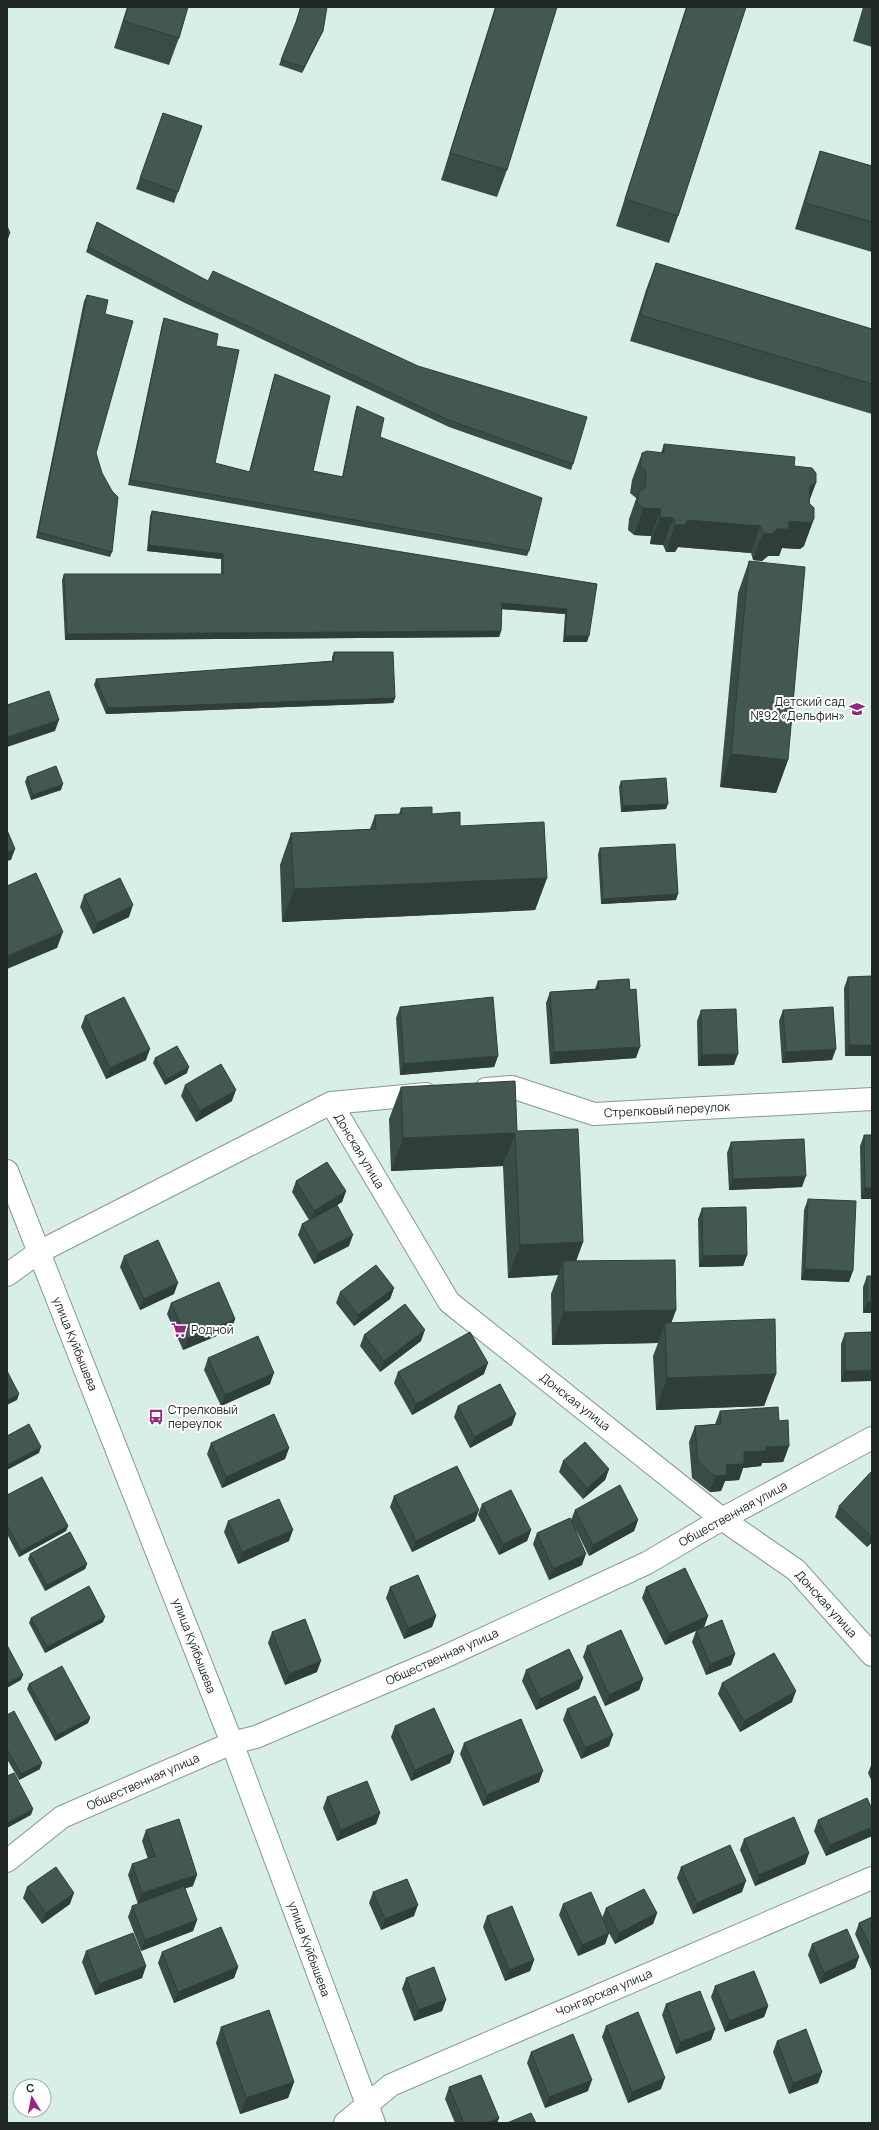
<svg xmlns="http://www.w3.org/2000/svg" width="879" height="2130" font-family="Manrope,sans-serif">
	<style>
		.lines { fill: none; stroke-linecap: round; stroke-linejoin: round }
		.minor-casing { stroke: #849a93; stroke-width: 24 }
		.major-casing { stroke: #849a93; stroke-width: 24 }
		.minor { stroke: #fff; stroke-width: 22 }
		.major { stroke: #fff; stroke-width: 22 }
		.wall { fill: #3a4c47 }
		.shaded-wall { fill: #303e39 }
		.building { fill: #445852; stroke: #303e39 }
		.labels { text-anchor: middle; stroke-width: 4; stroke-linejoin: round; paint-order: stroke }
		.poi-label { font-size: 12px; fill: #202826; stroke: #fff; text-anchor: start }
		.street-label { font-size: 12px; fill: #202826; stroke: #fff }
	</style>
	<rect width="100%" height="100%" fill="#d7efe7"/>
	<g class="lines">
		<defs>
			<path id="minor" d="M486 1089 512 1087 594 1114 872 1099
				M331 1103 449 1302 722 1519 796 1570 872 1655
				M7 1275 39 1252 331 1103 426 1094
				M7 1861 62 1817 232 1743 256 1737 444 1657 647 1563 722 1519 872 1438
				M345 2123 391 2085 872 1878"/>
			<path id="major" d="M7 1171 232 1743 374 2123"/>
		</defs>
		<use href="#minor" class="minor-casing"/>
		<use href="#major" class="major-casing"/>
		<use href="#minor" class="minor"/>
		<use href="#major" class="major"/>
	</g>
	<path class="wall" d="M127 7H188L179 38 169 65 114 48Z
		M300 7H327L323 31 302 73 279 65 295 26Z
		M495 7H557L507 170 497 197 441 180Z
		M686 7H746L678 216 669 243 616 226Z
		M863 7H872V47L853 41Z
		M163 113 202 126 174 203 136 189Z
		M820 151 872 166V252L795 229 811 178Z
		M97 222 208 281 573 464 571 470 449 427 185 303 86 252Z
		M656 263 872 329V414L630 341 646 290Z
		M87 295 105 314 96 453 112 552 110 557 36 538 84 301Z
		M164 318 216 346 215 463 249 472 273 380 275 374 313 471 342 477 355 412 357 406 380 437 529 551 527 556 128 485 162 324Z
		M664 444 794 466 810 500 804 546 800 549 782 548 779 556H768L762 561 753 560 751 553 678 547 675 552H666L663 545 650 544 651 536 634 535 628 530 629 519 636 499V498L630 493 632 480 642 453H661Z
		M152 511 597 584 587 642H563L565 614 502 609 501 631 499 637 65 640 62 580 64 574H221V559L147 551 150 516Z
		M749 561 788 760 776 793 720 787 738 593Z
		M334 652 395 698 393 703 106 714 94 685 96 679 332 661V657Z
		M27 777 61 790 31 800 25 782Z
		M621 781 666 809 621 812 619 787Z
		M401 808 432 814 460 826 547 878 535 910 282 922 280 865 291 833 370 829 375 815 399 814Z
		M600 848 676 900 601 904 598 854Z
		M84 895 129 917 93 934 80 907Z
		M848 977 872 1056H845L844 988Z
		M598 981 630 990 636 1058 550 1064 546 1003 550 992 595 989Z
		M400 1007 498 1056 494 1067 400 1075 396 1018Z
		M701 1010 734 1065 698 1066 697 1021Z
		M783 1010 832 1060 782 1063 779 1021Z
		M85 1016 146 1060 106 1079 81 1027Z
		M155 1058 187 1073 165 1085 153 1063Z
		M185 1085 232 1101 196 1122 181 1096Z
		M401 1087 517 1131 583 1242 576 1261 676 1310 671 1323 776 1374 764 1406 656 1410 653 1356 658 1343 552 1345 551 1294 558 1275 508 1278 503 1166 391 1171 389 1119Z
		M864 1135H872V1199H861L860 1146Z
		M731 1142 802 1187 729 1190 727 1153Z
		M296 1181 346 1191 342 1202 337 1205 349 1246 314 1264 298 1235 302 1224 309 1220 292 1192Z
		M808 1199 849 1282 801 1280 804 1210Z
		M702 1208 747 1255 743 1266 699 1267 698 1219Z
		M124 1256 174 1294 140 1310 120 1267Z
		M867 1276H872V1313H863V1287Z
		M394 1288 390 1299 354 1326 336 1303 340 1292Z
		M171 1303 235 1319 231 1330 183 1350 167 1314Z
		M872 1332 841 1382V1344L845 1333Z
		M364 1335 421 1341 380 1372 360 1346Z
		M208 1358 270 1384 221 1406 204 1370Z
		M398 1372 484 1374 412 1415 394 1383Z
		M458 1406 512 1425 470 1448 454 1417Z
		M720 1411 779 1421 789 1446 783 1462 762 1463 761 1466 743 1468 739 1480 725 1481 721 1491 710 1492 692 1478 689 1442 695 1426 715 1424Z
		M211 1443 289 1448 285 1459 222 1488 207 1454Z
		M563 1461 609 1469 605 1480 583 1499 559 1472Z
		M872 1471V1542L867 1547 835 1517 839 1506Z
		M7 1495 68 1526 66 1531 19 1557 7 1534Z
		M394 1496 475 1521 412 1552 390 1507Z
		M482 1504 531 1530 527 1541 499 1555 478 1515Z
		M575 1510 638 1520 634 1531 589 1556 576 1530 582 1565 549 1580 533 1544 537 1533 571 1520Z
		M228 1521 289 1541 238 1564 224 1532Z
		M30 1554 87 1564 85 1569 45 1591 28 1559Z
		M390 1587 436 1616 432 1627 404 1639 386 1598Z
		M646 1587 708 1616 704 1627 665 1645 642 1598Z
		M31 1618 103 1622 45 1653 29 1623Z
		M696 1631 735 1654 731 1665 706 1675 692 1642Z
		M272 1632 317 1672 285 1685 268 1643Z
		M587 1646 643 1679 639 1690 605 1706 583 1657Z
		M526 1670 583 1678 579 1689 536 1710 522 1681Z
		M722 1683 792 1702 740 1732 718 1694Z
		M29 1684 90 1718 88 1723 55 1741 27 1689Z
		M567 1709 609 1746 581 1759 563 1720Z
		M7 1715 40 1769 19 1780 7 1759Z
		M395 1726 454 1752 450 1763 411 1781 391 1737Z
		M464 1743 539 1782 483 1806 460 1754Z
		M872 1763V1782L868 1773Z
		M327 1797 380 1813 376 1824 337 1841 323 1808Z
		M872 1809V1836L826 1856 814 1831 818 1820Z
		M146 1830 193 1886 185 1888 197 1920 193 1931 141 1951 128 1917 132 1906 138 1904 128 1875 132 1864 148 1859 142 1841Z
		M744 1839 809 1853 805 1864 755 1886 740 1850Z
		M681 1867 742 1892 693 1914 677 1878Z
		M27 1887 70 1904 42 1924 23 1898Z
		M373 1892 414 1916 381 1930 369 1903Z
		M563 1904 602 1918 606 1908 657 1913 653 1924 615 1944 609 1933 605 1944 578 1956 559 1915Z
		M487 1916 534 1960 530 1971 505 1981 483 1927Z
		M872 1917V1972L855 1934 859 1923Z
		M812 1944 859 1957 855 1968 820 1984 808 1955Z
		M86 1951 146 1966 142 1978 95 1995 82 1962Z
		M162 1952 238 1967 234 1978 174 2003 158 1963Z
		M406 1978 446 2000 442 2011 414 2021 402 1989Z
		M715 1986 768 2006 764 2017 725 2032 711 1997Z
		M666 2004 715 2029 711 2040 676 2054 662 2015Z
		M606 2026 661 2089 628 2103 602 2037Z
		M221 2027 294 2082 288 2098 240 2114 216 2043Z
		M777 2041 822 2072 818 2083 789 2094 773 2052Z
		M531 2052 588 2091 545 2108 527 2063Z
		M449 2087 499 2118 497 2123H455L445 2099Z"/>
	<path class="shaded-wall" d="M323 31 302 73 304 67Z
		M10 233 7 242V235Z
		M816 483 806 510 810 486Z
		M643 508 661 509 651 536 634 535Z
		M660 517 673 518 663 545 650 544Z
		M814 519 804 546 800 549 782 548 779 556H768L762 561 753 560 763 533 777 529 789 521Z
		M688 520 760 526 751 553 678 547 675 552H666L675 525Z
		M149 545 223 554 221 559 147 551Z
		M502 603 567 609 565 614 500 609Z
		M501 631 499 637 65 640 67 634Z
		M565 636H589L587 642H563Z
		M395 698 393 703 106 714 108 708Z
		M59 720 55 731 7 747V737Z
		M731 754 788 760 776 793 720 787Z
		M63 784 61 790 31 800 33 795Z
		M668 804 666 809 621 812 623 806Z
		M15 849 11 860 7 861V852Z
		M547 878 535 910 282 922 294 889Z
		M678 894 676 900 601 904 603 899Z
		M133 905 129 917 93 934 97 923Z
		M63 932 57 948 7 969V956Z
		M849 1045H872V1056H845Z
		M640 1047 636 1058 550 1064 554 1052Z
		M150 1049 146 1060 106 1079 110 1068Z
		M836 1049 832 1060 782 1063 786 1052Z
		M738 1054 734 1065 698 1066 702 1055Z
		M498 1056 494 1067 400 1075 404 1064Z
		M189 1067 187 1073 165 1085 167 1079Z
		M236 1090 232 1101 196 1122 200 1111Z
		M515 1133 503 1166 391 1171 403 1138Z
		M806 1176 802 1187 729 1190 733 1179Z
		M865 1188H872V1199H861Z
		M346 1191 342 1202 310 1222 314 1211Z
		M353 1235 349 1246 314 1264 318 1253Z
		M583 1242 571 1275 563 1261 558 1275 508 1278 520 1245Z
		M747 1255 743 1266 699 1267 703 1256Z
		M805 1269 853 1271 849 1282 801 1280Z
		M178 1283 174 1294 140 1310 144 1299Z
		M394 1288 390 1299 354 1326 358 1315Z
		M867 1302H872V1313H863Z
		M676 1310 666 1337 665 1323 658 1343 552 1345 564 1312Z
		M235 1319 231 1330 183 1350 187 1339Z
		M425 1330 421 1341 380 1372 384 1361Z
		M488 1363 484 1374 412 1415 416 1404Z
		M872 1370V1381L841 1382 845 1371Z
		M274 1373 270 1384 221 1406 225 1395Z
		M776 1374 764 1406 656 1410 667 1378Z
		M19 1394 17 1400 7 1405V1400Z
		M516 1414 512 1425 470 1448 474 1437Z
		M789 1446 783 1462 762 1463 761 1466 743 1468 739 1480 725 1481 721 1491 710 1492 715 1476 726 1465 744 1452 766 1447Z
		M41 1447 39 1453 7 1470V1465Z
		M289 1448 285 1459 222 1488 226 1477Z
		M609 1469 605 1480 583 1499 587 1488Z
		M479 1510 475 1521 412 1552 416 1541Z
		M638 1520 634 1531 589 1556 593 1545Z
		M68 1526 66 1531 19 1557 21 1551Z
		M293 1530 289 1541 238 1564 242 1552Z
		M531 1530 527 1541 499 1555 503 1544Z
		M872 1535V1542L867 1547 871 1536Z
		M586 1554 582 1565 549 1580 553 1569Z
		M87 1564 85 1569 45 1591 47 1585Z
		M436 1616 432 1627 404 1639 408 1628Z
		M708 1616 704 1627 665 1645 669 1634Z
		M105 1617 103 1622 45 1653 47 1647Z
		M735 1654 731 1665 706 1675 710 1664Z
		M321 1661 317 1672 285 1685 289 1674Z
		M23 1675 21 1680 7 1688V1683Z
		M583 1678 579 1689 536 1710 540 1699Z
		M643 1679 639 1690 605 1706 609 1695Z
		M796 1691 792 1702 740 1732 744 1721Z
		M90 1718 88 1723 55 1741 57 1735Z
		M613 1735 609 1746 581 1759 585 1748Z
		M454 1752 450 1763 411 1781 415 1770Z
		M42 1763 40 1769 19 1780 21 1774Z
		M543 1771 539 1782 483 1806 487 1795Z
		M33 1809 31 1815 7 1828V1823Z
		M380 1813 376 1824 337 1841 341 1830Z
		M872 1827V1836L826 1856 830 1845Z
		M809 1853 805 1864 755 1886 759 1875Z
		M197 1875 193 1886 138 1904 142 1893Z
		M746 1881 742 1892 693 1914 697 1903Z
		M74 1893 70 1904 42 1924 46 1913Z
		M418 1905 414 1916 381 1930 385 1919Z
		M657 1913 653 1924 615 1944 619 1933Z
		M197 1920 193 1931 141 1951 145 1940Z
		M609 1933 605 1944 578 1956 582 1945Z
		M859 1957 855 1968 820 1984 824 1973Z
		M534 1960 530 1971 505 1981 509 1970Z
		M146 1966 142 1978 95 1995 99 1984Z
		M238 1967 234 1978 174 2003 178 1992Z
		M446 2000 442 2011 414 2021 418 2010Z
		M768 2006 764 2017 725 2032 729 2021Z
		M715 2029 711 2040 676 2054 680 2042Z
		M822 2072 818 2083 789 2094 793 2083Z
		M665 2078 661 2089 628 2103 632 2092Z
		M592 2080 588 2091 545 2108 549 2097Z
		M294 2082 288 2098 240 2114 246 2098Z
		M499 2118 497 2123H487Z"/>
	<path class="building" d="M128 7H188L179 38 124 21Z
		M301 7H327L323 31 304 67 281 60 296 22Z
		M496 7H557L507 170 450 153Z
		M687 7H746L678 216 625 199Z
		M163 113 202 126 178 192 140 178Z
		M820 151 872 166V222L805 203Z
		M97 222 208 281 213 271 418 366 587 417 573 464 451 421 187 298 88 247Z
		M7 226 10 233 7 235Z
		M656 263 872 329V384L640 315Z
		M87 295 108 300 105 314 133 321 96 453 102 473 112 491 118 497 112 552 38 532Z
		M164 318 218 334 216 346 239 350 215 463 250 472 275 374 330 396 313 471 343 477 357 406 384 418 380 437 542 498 529 551 130 480Z
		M664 444 795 457 794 466 812 468 816 473V483L810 486 809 503 814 508V519L810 523 789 521V529H777L772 534 763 533 760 526 688 520 685 525H675L673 518 660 517 661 509 643 508 637 503 639 492 645 487 646 471 640 467 642 453 647 451 664 453Z
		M152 511 597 584 589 636H565L567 609 502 603 501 631 67 634 64 574H223V554L149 545Z
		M749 561 805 567 788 760 731 754Z
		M334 652H393L395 698 108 708 96 679 334 661Z
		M49 691 59 720 7 737V705Z
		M56 766 63 784 33 795 27 777Z
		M666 778 668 804 623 806 621 781Z
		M432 807V814L460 812V826L544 822 547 878 294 889 291 833 376 829 375 815 402 814 401 808Z
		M7 830 15 849 7 852Z
		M675 844 678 894 603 899 600 848Z
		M36 873 63 932 7 956V886Z
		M120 878 133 905 97 923 84 895Z
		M872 976V1045H849L848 977Z
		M629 979 630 990 636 989 640 1047 554 1052 550 992 599 989 598 981Z
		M124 997 150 1049 110 1068 85 1016Z
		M493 997 498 1056 404 1064 400 1007Z
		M833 1007 836 1049 786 1052 783 1010Z
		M736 1009 738 1054 702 1055 701 1010Z
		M177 1046 189 1067 167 1079 155 1058Z
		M221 1064 236 1090 200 1111 185 1085Z
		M515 1081 517 1131 578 1129 583 1242 520 1245 515 1133 403 1138 401 1087Z
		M864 1135H872V1188H865Z
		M804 1139 806 1176 733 1179 731 1142Z
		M327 1162 346 1191 314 1211 296 1181Z
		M808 1199 856 1201 853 1271 805 1269Z
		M337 1205 353 1235 318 1253 302 1224Z
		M746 1207 747 1255 703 1256 702 1208Z
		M158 1240 178 1283 144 1299 124 1256Z
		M675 1260 676 1310 564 1312 563 1261Z
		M376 1265 394 1288 358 1315 340 1292Z
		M867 1276H872V1302H867Z
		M219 1282 235 1319 187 1339 171 1303Z
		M405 1304 425 1330 384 1361 364 1335Z
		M775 1319 776 1374 667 1378 665 1323Z
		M470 1332 488 1363 416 1404 398 1372Z
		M872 1332V1370L845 1371V1333Z
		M258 1336 274 1373 225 1395 208 1358Z
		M7 1371 19 1394 7 1400Z
		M500 1384 516 1414 474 1437 458 1406Z
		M778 1407 779 1421 788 1420 789 1446 766 1447 767 1451 744 1452V1464L726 1465 727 1475 715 1476 698 1462 695 1426 721 1424 720 1411Z
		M274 1414 289 1448 226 1477 211 1443Z
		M29 1424 41 1447 7 1465V1436Z
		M585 1442 609 1469 587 1488 563 1461Z
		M457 1466 479 1510 416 1541 394 1496Z
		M872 1471V1535L871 1536 839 1506Z
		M42 1477 68 1526 21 1551 7 1525V1495Z
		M620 1485 638 1520 593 1545 575 1510Z
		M511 1490 531 1530 503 1544 482 1504Z
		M279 1499 293 1530 242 1552 228 1521Z
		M570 1518 586 1554 553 1569 537 1533Z
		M70 1532 87 1564 47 1585 30 1554Z
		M685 1568 708 1616 669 1634 646 1587Z
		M418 1575 436 1616 408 1628 390 1587Z
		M89 1586 105 1617 47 1647 31 1618Z
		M305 1619 321 1661 289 1674 272 1632Z
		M722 1620 735 1654 710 1664 696 1631Z
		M621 1630 643 1679 609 1695 587 1646Z
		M7 1645 23 1675 7 1683Z
		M569 1649 583 1678 540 1699 526 1670Z
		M774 1653 796 1691 744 1721 722 1683Z
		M62 1666 90 1718 57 1735 29 1684Z
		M595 1696 613 1735 585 1748 567 1709Z
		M434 1708 454 1752 415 1770 395 1726Z
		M14 1711 42 1763 21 1774 7 1749V1715Z
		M521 1719 543 1771 487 1795 464 1743Z
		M14 1773 33 1809 7 1823V1776Z
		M367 1781 380 1813 341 1830 327 1797Z
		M867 1798 872 1809V1827L830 1845 818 1820Z
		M794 1817 809 1853 759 1875 744 1839Z
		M179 1819 197 1875 142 1893 132 1864 155 1856 146 1830Z
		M730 1845 746 1881 697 1903 681 1867Z
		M56 1867 74 1893 46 1913 27 1887Z
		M407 1879 418 1905 385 1919 373 1892Z
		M184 1886 197 1920 145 1940 132 1906Z
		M644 1889 657 1913 619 1933 606 1908Z
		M591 1892 609 1933 582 1945 563 1904Z
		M512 1906 534 1960 509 1970 487 1916Z
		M872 1917V1951L859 1923Z
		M221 1927 238 1967 178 1992 162 1952Z
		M847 1929 859 1957 824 1973 812 1944Z
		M133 1933 146 1966 99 1984 86 1951Z
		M434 1967 446 2000 418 2010 406 1978Z
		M754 1971 768 2006 729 2021 715 1986Z
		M700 1991 715 2029 680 2042 666 2004Z
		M269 2010 294 2082 246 2098 221 2027Z
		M638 2012 665 2078 632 2092 606 2026Z
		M806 2029 822 2072 793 2083 777 2041Z
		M573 2034 592 2080 549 2097 531 2052Z
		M481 2075 499 2118 487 2123H464L449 2087Z
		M531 2113 536 2123H507Z"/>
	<defs>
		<symbol id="school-bare" viewBox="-9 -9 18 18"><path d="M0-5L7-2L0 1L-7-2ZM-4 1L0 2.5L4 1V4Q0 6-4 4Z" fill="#982582" stroke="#fff" stroke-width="2.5" paint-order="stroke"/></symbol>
		<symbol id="supermarket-bare" viewBox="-9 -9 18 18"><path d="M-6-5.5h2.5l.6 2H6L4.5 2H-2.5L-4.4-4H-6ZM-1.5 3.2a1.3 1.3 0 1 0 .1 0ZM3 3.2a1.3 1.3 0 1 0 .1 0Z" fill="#982582" stroke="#fff" stroke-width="2.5" paint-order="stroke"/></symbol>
		<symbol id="bus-bare" viewBox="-9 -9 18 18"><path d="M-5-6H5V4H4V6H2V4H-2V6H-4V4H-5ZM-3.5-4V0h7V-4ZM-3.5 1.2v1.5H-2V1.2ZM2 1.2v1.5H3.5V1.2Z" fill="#982582" stroke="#fff" stroke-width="2.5" paint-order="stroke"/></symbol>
	</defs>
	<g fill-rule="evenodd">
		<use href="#school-bare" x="846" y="698" width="22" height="22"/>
		<use href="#supermarket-bare" x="168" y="1319" width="22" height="22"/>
		<use href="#bus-bare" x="145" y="1406" width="22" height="22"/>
	</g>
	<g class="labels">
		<g class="poi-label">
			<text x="845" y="706" text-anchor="end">Детский сад<tspan x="845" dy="14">№92 «Дельфин»</tspan></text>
			<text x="191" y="1334">Родной</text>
			<text x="168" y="1414">Стрелковый<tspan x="168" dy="14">переулок</tspan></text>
		</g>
		<g class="street-label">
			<text transform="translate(667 1110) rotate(-3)" y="4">Стрелковый переулок</text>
			<text transform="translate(359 1151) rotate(59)" y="4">Донская улица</text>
			<text transform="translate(75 1344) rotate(68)" y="4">улица Куйбышева</text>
			<text transform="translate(575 1402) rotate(38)" y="4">Донская улица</text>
			<text transform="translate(733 1514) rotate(-29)" y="4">Общественная улица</text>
			<text transform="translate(826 1604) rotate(48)" y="4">Донская улица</text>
			<text transform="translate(194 1646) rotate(69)" y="4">улица Куйбышева</text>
			<text transform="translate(442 1657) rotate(-24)" y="4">Общественная улица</text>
			<text transform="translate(143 1782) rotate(-24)" y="4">Общественная улица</text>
			<text transform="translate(309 1949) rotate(70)" y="4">улица Куйбышева</text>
			<text transform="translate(604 1993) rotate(-23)" y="4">Чонгарская улица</text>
		</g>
	</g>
	<rect width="879" height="2130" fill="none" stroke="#202826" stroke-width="16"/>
	<g transform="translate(32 2098) rotate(350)"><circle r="19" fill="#ffffff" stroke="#a6a9a8"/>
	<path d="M0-3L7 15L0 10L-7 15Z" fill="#982582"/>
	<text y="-6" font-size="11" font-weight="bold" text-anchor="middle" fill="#202826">С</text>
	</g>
</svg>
